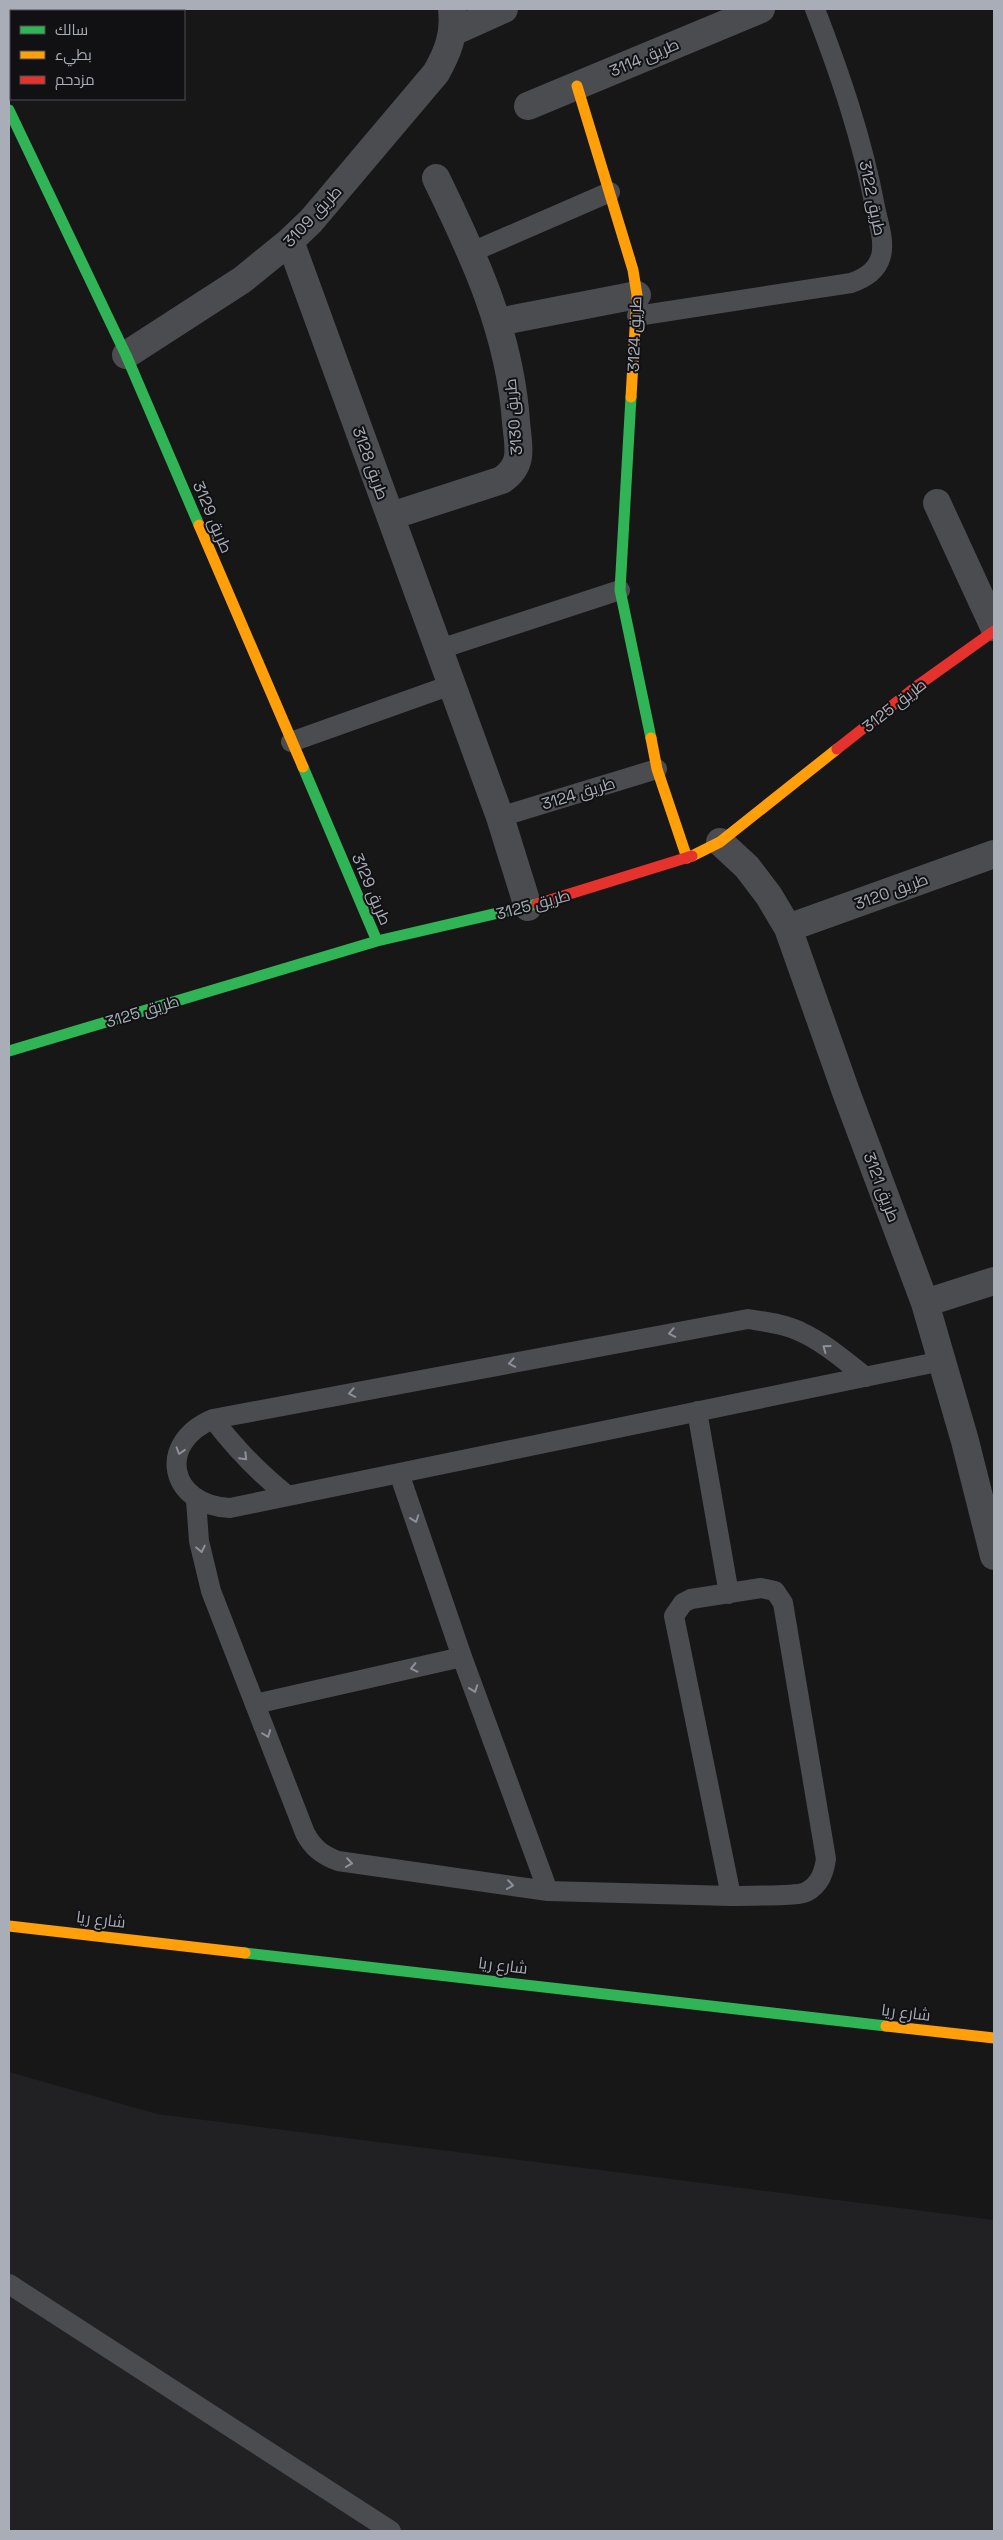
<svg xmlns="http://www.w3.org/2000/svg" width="1003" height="2540" font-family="'Space Grotesk',Cairo,sans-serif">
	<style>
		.built { fill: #212123 }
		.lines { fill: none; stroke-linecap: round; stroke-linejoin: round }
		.lane { stroke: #4b4c50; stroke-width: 20 }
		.street { stroke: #4b4c50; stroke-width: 28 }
		.fast { stroke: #30b455; stroke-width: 11 }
		.slow { stroke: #ff9f0a; stroke-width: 11 }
		.jam { stroke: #e5322d; stroke-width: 11 }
		.oneway { stroke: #8c9099 }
		.labels { text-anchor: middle; stroke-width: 4; stroke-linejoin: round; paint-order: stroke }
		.street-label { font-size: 16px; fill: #a8adb8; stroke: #111113 }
	</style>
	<rect width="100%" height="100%" fill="#171717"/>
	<path class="built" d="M9 2072 157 2114 994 2220V2531H9Z"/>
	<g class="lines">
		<path class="lane" d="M472 252 610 192
			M637 316 851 283C865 278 877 271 881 256 885 241 878 222 875 207 862 138 840 74 815 9
			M437 650 620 590
			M291 742 451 685
			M500 817 657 769
			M866 1377C845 1361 825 1343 801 1332 785 1324 766 1322 748 1319L213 1419C156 1443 169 1505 230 1508 467 1459 705 1410 942 1361
			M697 1411 729 1594
			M213 1419C235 1448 259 1473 288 1496
			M399 1473 462 1657 548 1891
			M196 1500 199 1541 211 1591 305 1833C313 1848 322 1855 338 1861L548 1891 731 1896
			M761 1588 775 1591 783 1603 826 1859C824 1872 820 1885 806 1892 796 1897 745 1895 731 1896L674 1616 683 1603 691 1599Z
			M255 1704 462 1657
			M9 2284 391 2531"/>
		<path class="street" d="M453 32 504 9
			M528 106 761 9
			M290 241 500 817 528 907
			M498 322 637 295
			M126 355 242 280 290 241 311 221 436 73C448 52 455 34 452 9
			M937 503 994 627
			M391 516 502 480C525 464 518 446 516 422 510 333 474 256 436 178
			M720 842 747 867 769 896 788 928 846 1092 925 1303 965 1441 994 1556
			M788 928 994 854
			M925 1303 994 1281"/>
		<path class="fast" d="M9 110 126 355 199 525
			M631 397 620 590 651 738
			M303 767 377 941
			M9 1051 377 941 537 904
			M245 1953 886 2026"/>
		<path class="slow" d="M577 86 633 270 637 295 631 397
			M199 525 303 767
			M651 738 657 769 687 858
			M692 856 720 842 837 749
			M9 1926 245 1953
			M886 2026 994 2038"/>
		<path class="jam" d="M837 749 917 686 994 631
			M537 904 692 856"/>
	</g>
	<defs><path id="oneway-chevron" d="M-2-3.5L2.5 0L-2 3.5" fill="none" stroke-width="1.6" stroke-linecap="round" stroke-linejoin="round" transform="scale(1.25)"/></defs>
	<g class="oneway">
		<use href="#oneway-chevron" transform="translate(672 1333) rotate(169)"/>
		<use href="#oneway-chevron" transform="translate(826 1348) rotate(-144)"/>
		<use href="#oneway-chevron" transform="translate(512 1363) rotate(169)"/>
		<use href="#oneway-chevron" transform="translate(352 1393) rotate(169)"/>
		<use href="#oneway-chevron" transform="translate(180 1451) rotate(107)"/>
		<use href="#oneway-chevron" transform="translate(244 1457) rotate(46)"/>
		<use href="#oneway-chevron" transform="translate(415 1519) rotate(71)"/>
		<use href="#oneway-chevron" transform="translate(201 1549) rotate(78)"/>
		<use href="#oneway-chevron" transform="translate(414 1668) rotate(167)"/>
		<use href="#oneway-chevron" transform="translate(474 1689) rotate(70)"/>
		<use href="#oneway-chevron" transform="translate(267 1734) rotate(69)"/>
		<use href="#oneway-chevron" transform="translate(349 1863) rotate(8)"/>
		<use href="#oneway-chevron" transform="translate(510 1885) rotate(8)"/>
	</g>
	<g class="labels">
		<g class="street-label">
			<text transform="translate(644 57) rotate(-23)" y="6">طريق 3114</text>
			<text transform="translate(873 198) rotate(78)" y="6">طريق 3122</text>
			<text transform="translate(312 216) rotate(-47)" y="6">طريق 3109</text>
			<text transform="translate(634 334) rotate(-88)" y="6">طريق 3124</text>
			<text transform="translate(513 417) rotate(-95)" y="6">طريق 3130</text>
			<text transform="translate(371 463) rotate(70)" y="6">طريق 3128</text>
			<text transform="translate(213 517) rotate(67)" y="6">طريق 3129</text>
			<text transform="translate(894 705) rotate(-38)" y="6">طريق 3125</text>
			<text transform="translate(578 793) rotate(-17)" y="6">طريق 3124</text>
			<text transform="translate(372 889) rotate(67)" y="6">طريق 3129</text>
			<text transform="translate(891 891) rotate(-20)" y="6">طريق 3120</text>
			<text transform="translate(533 904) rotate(-15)" y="6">طريق 3125</text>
			<text transform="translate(142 1011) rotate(-17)" y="6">طريق 3125</text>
			<text transform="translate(882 1187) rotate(69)" y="6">طريق 3121</text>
			<text transform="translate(101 1919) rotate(7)" y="6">شارع ريا</text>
			<text transform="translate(503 1965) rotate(7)" y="6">شارع ريا</text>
			<text transform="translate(906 2012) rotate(7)" y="6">شارع ريا</text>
		</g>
	</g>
	<rect width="1003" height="2540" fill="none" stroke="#a8adb8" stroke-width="20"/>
	<rect x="10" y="10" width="175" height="90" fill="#111113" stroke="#4d4f55"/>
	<rect x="20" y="26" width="25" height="8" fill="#30b455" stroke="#4d4f55"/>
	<text x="55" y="35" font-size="15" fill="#a8adb8">سالك</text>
	<rect x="20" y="51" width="25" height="8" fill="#ff9f0a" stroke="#4d4f55"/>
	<text x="55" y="60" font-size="15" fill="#a8adb8">بطيء</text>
	<rect x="20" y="76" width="25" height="8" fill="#e5322d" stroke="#4d4f55"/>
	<text x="55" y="85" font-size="15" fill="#a8adb8">مزدحم</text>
</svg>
